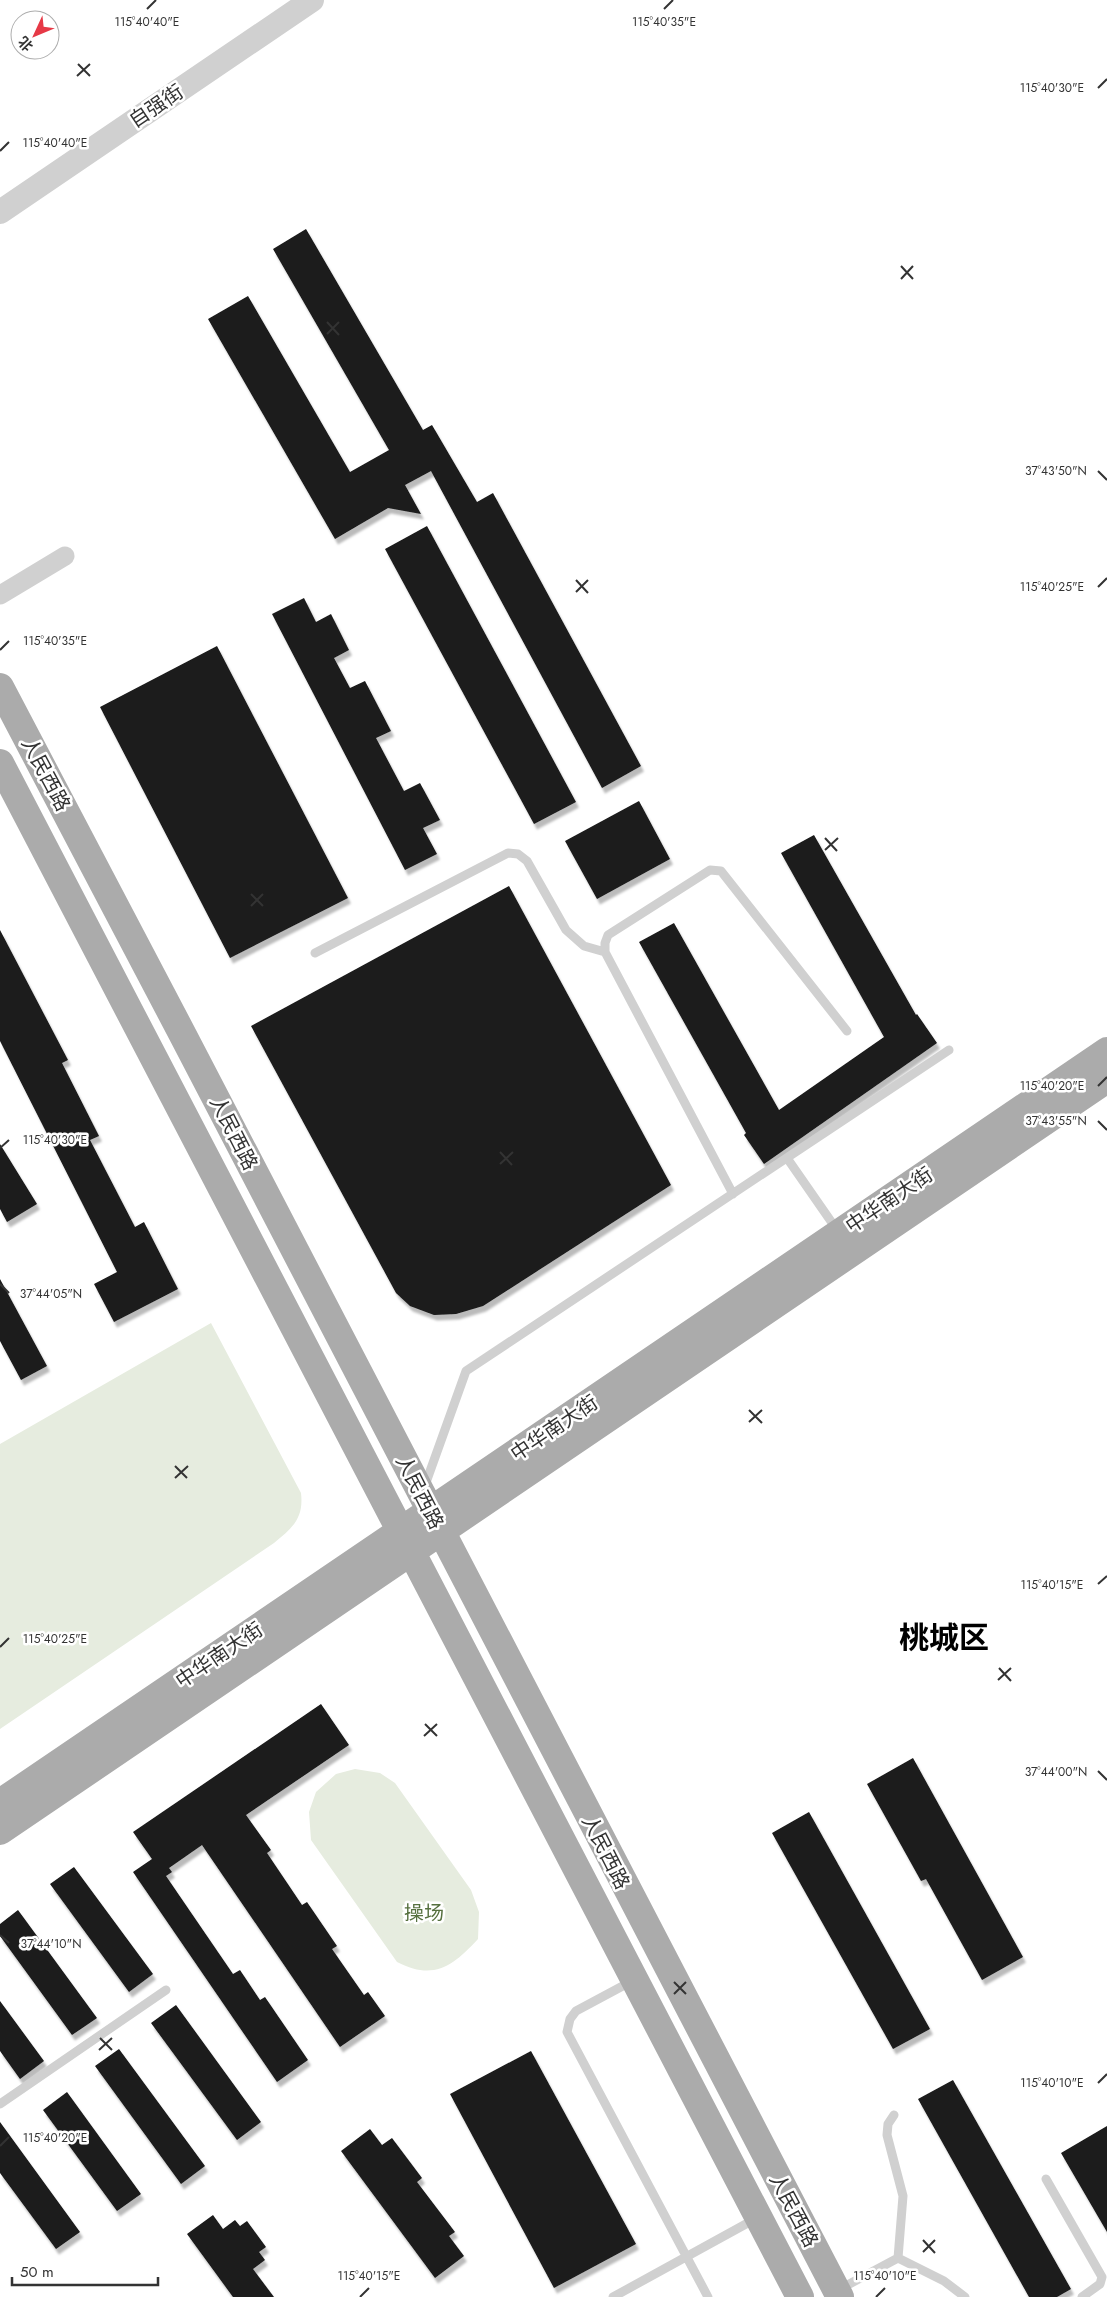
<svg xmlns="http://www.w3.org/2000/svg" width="1107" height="2297" font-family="Jost,'Noto Sans SC',sans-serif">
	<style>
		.green { fill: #e6ecdf }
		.building { fill: #1a1a1a; filter: url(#shadow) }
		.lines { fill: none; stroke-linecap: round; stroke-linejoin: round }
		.service { stroke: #d0d0d0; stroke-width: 9 }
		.minor { stroke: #d0d0d0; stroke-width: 19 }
		.tertiary { stroke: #d0d0d0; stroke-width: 24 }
		.primary { stroke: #ababab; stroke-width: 28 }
		.ticks { fill: none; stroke: #333; stroke-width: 2 }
		.labels { text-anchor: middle; stroke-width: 5; stroke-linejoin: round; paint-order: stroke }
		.street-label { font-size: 20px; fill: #333; stroke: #fff }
		.park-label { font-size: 20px; fill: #56703f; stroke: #fff }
		.town-label { font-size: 30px; font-weight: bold; fill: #000; stroke: #fff }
		.ticks-label { font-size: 12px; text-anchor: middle; fill: #333; stroke: #fff; stroke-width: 5; stroke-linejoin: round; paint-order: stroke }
	</style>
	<defs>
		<filter id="shadow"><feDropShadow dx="3" dy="5.5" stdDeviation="1" flood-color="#0004"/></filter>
	</defs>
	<rect width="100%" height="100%" fill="#fff"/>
	<path class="green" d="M211 1323 301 1493C304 1519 292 1528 274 1543L0 1729V1444Z
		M355 1769 380 1773 395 1783 471 1890 479 1912 478 1939C453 1966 434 1981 397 1962L311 1840 309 1812 316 1792 336 1774Z"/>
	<path class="building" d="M306 229 423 430 432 425 477 502 493 493 641 766 602 788 431 471 405 485 421 514 388 508 335 539 208 319 248 296 350 472 389 450 273 249Z
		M427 526 576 802 534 824 385 549Z
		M304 598 316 622 331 614 349 650 334 658 350 688 365 681 391 731 376 738 404 791 420 783 440 820 423 828 437 854 405 870 272 614Z
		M217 646 348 898 230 958 100 707Z
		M639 801 670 859 597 899 565 841Z
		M814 835 916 1015 917 1014 937 1043 764 1164 744 1135 746 1133 639 942 674 923 779 1110 884 1037 781 853Z
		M509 886 671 1185 483 1306 456 1314 434 1315 410 1306 396 1293 251 1026Z
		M0 930 68 1060 62 1063 99 1136 90 1140 135 1227 144 1222 178 1289 114 1322 94 1284 117 1272 0 1041Z
		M0 1144 37 1204 7 1222 0 1209Z
		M0 1279 47 1366 21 1380 0 1341Z
		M321 1704 349 1745 246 1815 271 1850 267 1853 302 1905 307 1902 337 1946 332 1949 364 1995 368 1992 385 2016 340 2047 202 1845 169 1868 172 1872 166 1876 233 1974 240 1970 260 2000 265 1997 308 2060 277 2082 133 1872 152 1859 133 1832Z
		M913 1758 1023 1957 982 1980 926 1879 921 1881 867 1784Z
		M809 1812 930 2029 893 2049 772 1833Z
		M74 1867 153 1974 129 1992 50 1884Z
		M18 1910 97 2018 72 2035 0 1936V1924Z
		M0 2001 44 2061 20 2079 0 2051Z
		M176 2005 261 2122 237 2140 151 2023Z
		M119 2049 205 2166 181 2184 95 2066Z
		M531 2051 636 2244 554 2288 450 2094Z
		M953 2080 1071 2289 1057 2297H1029L918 2099Z
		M67 2092 141 2194 117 2211 43 2110Z
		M0 2122 80 2232 56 2249 0 2173Z
		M1107 2126V2232L1061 2153Z
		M370 2129 382 2145 392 2138 422 2178 417 2182 455 2232 449 2236 464 2256 435 2278 341 2151Z
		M213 2215 223 2229 235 2220 240 2226 247 2221 266 2247 259 2252 265 2260 253 2269 274 2297H233L187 2234Z"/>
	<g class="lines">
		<path class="service" d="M315 953 508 853 518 854 527 861 566 930 584 946 605 952
			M787 1158 837 1230
			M733 1194 605 952V943L608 935 710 870 721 871 847 1031
			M424 1488 466 1371 949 1050
			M632 1981 576 2011 570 2019 567 2032 708 2297
			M0 2104 166 1990
			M894 2115 888 2124 887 2135 903 2196 898 2258
			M1046 2179 1102 2277 1100 2284 1082 2297
			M840 2289 898 2258 944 2281 965 2297
			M613 2297 755 2219"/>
		<path class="minor" d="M0 595 65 556"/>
		<path class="tertiary" d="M0 212 312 0"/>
		<path class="primary" d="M0 687C283 1222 558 1761 840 2297
			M0 763 800 2297
			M0 1803 1107 1051
			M0 1831 1107 1079"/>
	</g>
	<path class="ticks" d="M147 9 156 0M664 9 673 0M78 64 90 76M77 76 90 64M1098 88 1107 79M0 151 9 142M901 266 913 279M901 279 913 266M327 322 339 335M327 334 339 322M1098 471 1107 480M576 580 588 593M1098 587 1107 578M576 592 588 580M0 650 9 641M825 838 837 851M825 850 838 838M251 894 263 906M251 906 263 894M1098 1086 1107 1077M1098 1121 1107 1130M0 1148 9 1140M500 1152 512 1165M500 1164 513 1152M0 1284 9 1293M749 1410 762 1423M749 1422 762 1410M175 1466 187 1478M175 1478 188 1466M1098 1584 1107 1576M0 1647 9 1638M999 1668 1011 1681M998 1680 1011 1668M425 1724 437 1736M424 1736 437 1724M1098 1771 1107 1780M0 1935 9 1943M674 1982 686 1994M674 1994 686 1982M100 2038 112 2050M99 2050 112 2038M1098 2083 1107 2074M0 2146 9 2137M923 2240 935 2253M923 2252 935 2240M360 2297 369 2288M876 2297 885 2288"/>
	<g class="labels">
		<g class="street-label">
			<text transform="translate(156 106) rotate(-34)" y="7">自强街</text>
			<text transform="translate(46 774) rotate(62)" y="7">人民西路</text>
			<text transform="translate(234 1133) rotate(63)" y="7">人民西路</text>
			<text transform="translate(889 1200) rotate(-34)" y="7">中华南大街</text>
			<text transform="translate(554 1428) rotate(-34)" y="7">中华南大街</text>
			<text transform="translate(420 1492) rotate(63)" y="7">人民西路</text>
			<text transform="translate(219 1655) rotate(-34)" y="7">中华南大街</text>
			<text transform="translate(606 1852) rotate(63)" y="7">人民西路</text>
			<text transform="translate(794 2210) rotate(62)" y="7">人民西路</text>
		</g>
		<g class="park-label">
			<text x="424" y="1920">操场</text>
		</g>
		<g class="town-label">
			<text x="944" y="1648">桃城区</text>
		</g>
	</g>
	<g class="ticks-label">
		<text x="147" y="26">115°40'40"E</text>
		<text x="664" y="26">115°40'35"E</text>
		<text x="1052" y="92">115°40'30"E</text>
		<text x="55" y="147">115°40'40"E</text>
		<text x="1056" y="475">37°43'50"N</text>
		<text x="1052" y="591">115°40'25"E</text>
		<text x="55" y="645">115°40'35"E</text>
		<text x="1052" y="1090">115°40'20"E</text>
		<text x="1056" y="1125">37°43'55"N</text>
		<text x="55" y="1144">115°40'30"E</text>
		<text x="51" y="1298">37°44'05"N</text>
		<text x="1052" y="1589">115°40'15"E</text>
		<text x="55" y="1643">115°40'25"E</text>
		<text x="1056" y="1776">37°44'00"N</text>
		<text x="51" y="1948">37°44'10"N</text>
		<text x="1052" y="2087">115°40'10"E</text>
		<text x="55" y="2142">115°40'20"E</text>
		<text x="369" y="2280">115°40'15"E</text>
		<text x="885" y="2280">115°40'10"E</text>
	</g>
	<g transform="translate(35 35) rotate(226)"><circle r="24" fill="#ffffff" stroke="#adadad"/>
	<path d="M0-4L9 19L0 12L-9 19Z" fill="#e63946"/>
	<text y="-8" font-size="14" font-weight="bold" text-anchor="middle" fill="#333333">北</text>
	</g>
	<path d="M12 2277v8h146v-8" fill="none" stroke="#333333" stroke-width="2.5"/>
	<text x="20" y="2277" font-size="15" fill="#333333" stroke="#ffffff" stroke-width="4" paint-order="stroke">50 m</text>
</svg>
